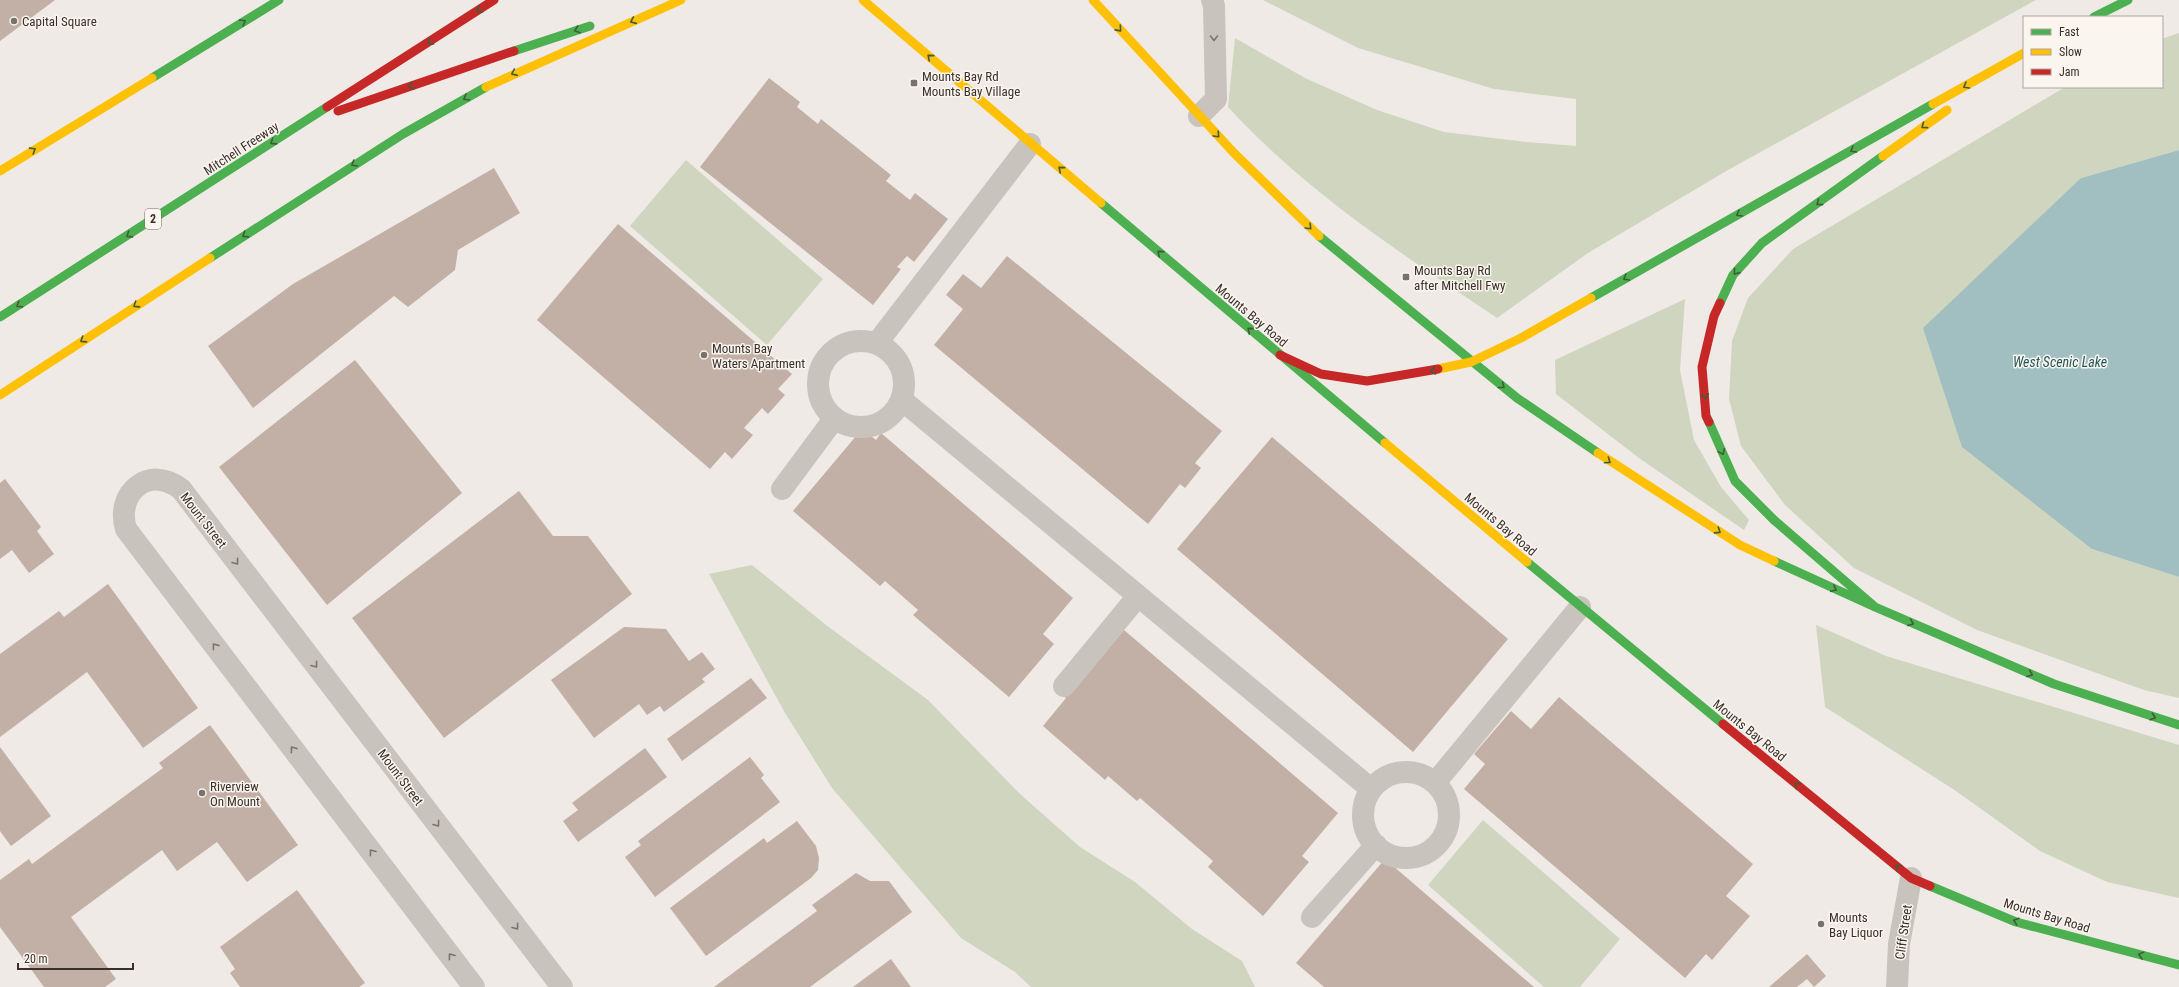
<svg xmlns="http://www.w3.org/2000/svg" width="2179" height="987" font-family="'Roboto Condensed',sans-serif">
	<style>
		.green { fill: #d0d5c0 }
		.water { fill: #a1bfc0 }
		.building { fill: #c2b0a7 }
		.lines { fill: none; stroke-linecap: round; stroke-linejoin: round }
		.lane { stroke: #c9c3be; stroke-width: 22 }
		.street { stroke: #c9c3be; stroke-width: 22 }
		.fast { stroke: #4caf50; stroke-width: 9 }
		.slow { stroke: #ffc107; stroke-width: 9 }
		.jam { stroke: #c62828; stroke-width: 9 }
		.oneway { stroke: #405c38 }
		.oneway2 { stroke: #7a726d }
		.poi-dot { fill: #79716c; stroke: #faf5ee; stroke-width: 1.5 }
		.labels { text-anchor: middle; stroke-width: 3; stroke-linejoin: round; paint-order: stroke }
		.shield { fill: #faf5ee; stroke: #746b66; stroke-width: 1 }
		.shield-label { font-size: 12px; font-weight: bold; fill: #3a302b }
		.poi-label { font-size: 13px; fill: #3a302b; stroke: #faf5ee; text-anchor: start }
		.street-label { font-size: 13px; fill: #3a302b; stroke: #faf5ee }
		.water-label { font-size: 14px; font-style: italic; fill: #21575c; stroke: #faf5ee }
	</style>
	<rect width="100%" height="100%" fill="#efeae5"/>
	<path class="green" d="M1263 0H2036L1728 170 1588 253 1497 318C1402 254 1306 192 1228 107L1235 38 1305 78 1377 110 1444 132 1527 142 1576 146V99L1494 89 1358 48Z
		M2179 33V150L2081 178 2092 549 2179 577V698L2144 690 1977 630 1854 568 1785 505 1741 446 1729 399 1732 341 1748 298 1793 249 2065 87H2162V39Z
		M686 160 823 279 767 345 630 226Z
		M1685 299 1680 370 1694 440 1721 487 1749 520 1744 530 1639 458 1556 394 1555 360Z
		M752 565 826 625 928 700 1020 794 1080 847 1135 882 1192 929 1242 961 1255 987H1031L1015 972 961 938 832 788 785 713 709 574Z
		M1816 625 1886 656 2179 745V898L2107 882 2040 851 1956 791 1825 707Z
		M1483 820 1620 939 1580 987H1544L1428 885Z"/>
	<path class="water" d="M2179 150V577L2092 549 1962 447 1923 328 2081 178Z"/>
	<path class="building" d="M0 0H55L0 41Z
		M769 78 800 102 797 107 818 124 821 119 891 175 886 181 910 200 915 193 948 219 914 262 907 256 897 267 901 269 873 305 700 167Z
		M494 168 520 213 458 250 455 270 408 307 394 296 253 408 208 346 293 284Z
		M618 224 792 374 778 389 785 395 768 414 762 408 744 428 753 435 732 459 725 452 710 469 537 320Z
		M1007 256 1222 431 1195 463 1201 468 1185 488 1180 484 1148 524 934 345 963 309 946 295 963 274 981 288Z
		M355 360 462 493 327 605 219 467Z
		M862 429 876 440 881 433 1073 598 1043 634 1054 644 1009 697 913 615 918 610 885 581 880 586 793 511Z
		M1272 437 1508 639 1413 752 1177 549Z
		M5 479 41 527 37 531 54 554 29 573 12 550 0 559V483Z
		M519 491 553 536H588L632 594 444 738 352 618Z
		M108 584 198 708 143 748 87 672 0 737V654L59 611 64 617Z
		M624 627 666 629 689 661 702 652 715 669 702 679 705 682 664 712 660 706 647 715 639 704 594 738 551 680Z
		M1124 630 1338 813 1302 856 1309 862 1263 916 1208 867 1213 861 1140 798 1137 801 1108 776 1105 780 1043 726 1066 698 1060 694 1100 659Z
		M751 678 767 698 682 761 667 739Z
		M1559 697 1753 864 1726 896 1750 916 1712 960 1706 954 1685 978 1464 789 1485 764 1474 754 1511 711 1531 729Z
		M210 725 298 845 247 882 217 842 177 871 162 850 71 917 116 979 105 987H44L0 927V880L29 859 32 864 163 768 159 763Z
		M0 747 51 816 11 846 0 831Z
		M645 748 667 777 578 842 563 821 578 810 572 803Z
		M750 757 764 775 761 778 780 802 655 897 625 857 641 845 638 841Z
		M797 821 816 846 819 858 818 870 811 878 706 956 670 908 764 838 767 843Z
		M1385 859 1534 987H1324L1296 963Z
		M856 873 870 881H889L912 912 810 987H714L817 911 812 905Z
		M297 890 365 983 359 987H240L230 973 235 969 220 947Z
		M1807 954 1826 976 1814 987 1807 979 1797 987H1769Z
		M891 959 911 987H853L857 984Z"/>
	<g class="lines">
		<path class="lane" d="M1199 116 1216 99 1214 6 1212 0
			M818 384a43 43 0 1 1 86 0a43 43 0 1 1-86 0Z
			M877 343 1030 144
			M902 400 1371 789
			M782 489 834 419
			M1064 686 1138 596
			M1363 815a43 43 0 1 1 86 0a43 43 0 1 1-86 0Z
			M1435 783 1580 607
			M1312 917 1376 845
			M1897 987 1899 944 1911 878"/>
		<path class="street" d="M474 987 126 529C115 493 149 464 181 489L562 987"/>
		<path class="fast" d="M2094 17 2128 0
			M514 51 590 26
			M152 78 279 0
			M1101 203 1385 443
			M1319 236 1517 398 1598 453
			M210 258 403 134 486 87
			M1591 298 1933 104
			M1720 303 1733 275 1762 243 1883 156
			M0 317 327 107
			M1709 422 1735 481 1774 520 1875 607
			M1774 561 1875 607 2054 684 2179 725
			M1527 562 1723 724
			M1930 886 2016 922 2179 965"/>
		<path class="slow" d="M863 0 1101 203
			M1093 0 1234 153 1319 236
			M486 87 681 0
			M1933 104 2024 53
			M1883 156 1947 110
			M0 171 152 78
			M1438 369 1471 362 1521 338 1591 298
			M0 395 210 258
			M1385 443 1527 562
			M1598 453 1740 545 1774 561"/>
		<path class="jam" d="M327 107 494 0
			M338 111 514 51
			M1280 355 1321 374 1367 381 1438 369
			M1709 422 1706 416 1702 367 1714 316 1720 303
			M1723 724 1911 878 1930 886"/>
	</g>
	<defs><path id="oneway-chevron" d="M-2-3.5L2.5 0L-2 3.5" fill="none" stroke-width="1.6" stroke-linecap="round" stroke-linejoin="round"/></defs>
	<g class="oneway">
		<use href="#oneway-chevron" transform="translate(479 10) rotate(147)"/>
		<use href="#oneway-chevron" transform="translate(633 21) rotate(156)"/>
		<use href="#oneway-chevron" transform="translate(243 22) rotate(-31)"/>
		<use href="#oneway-chevron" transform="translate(1119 29) rotate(48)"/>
		<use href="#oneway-chevron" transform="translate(577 30) rotate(161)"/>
		<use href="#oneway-chevron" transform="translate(430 42) rotate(147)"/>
		<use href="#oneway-chevron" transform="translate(930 57) rotate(-139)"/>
		<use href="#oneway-chevron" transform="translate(514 73) rotate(156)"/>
		<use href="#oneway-chevron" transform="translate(411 86) rotate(161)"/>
		<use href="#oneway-chevron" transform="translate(1966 86) rotate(150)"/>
		<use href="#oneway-chevron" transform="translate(466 98) rotate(150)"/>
		<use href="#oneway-chevron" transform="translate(1924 126) rotate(144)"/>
		<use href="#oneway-chevron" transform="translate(1217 135) rotate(47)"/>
		<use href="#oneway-chevron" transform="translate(273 142) rotate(147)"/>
		<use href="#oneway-chevron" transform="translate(33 150) rotate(-32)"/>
		<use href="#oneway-chevron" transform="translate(1853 150) rotate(150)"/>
		<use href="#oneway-chevron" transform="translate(354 164) rotate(148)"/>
		<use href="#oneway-chevron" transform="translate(1061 169) rotate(-140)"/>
		<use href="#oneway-chevron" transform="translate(1819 203) rotate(144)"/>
		<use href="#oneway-chevron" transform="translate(1739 214) rotate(150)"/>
		<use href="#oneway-chevron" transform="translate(1309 227) rotate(45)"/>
		<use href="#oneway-chevron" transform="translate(129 235) rotate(147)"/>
		<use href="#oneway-chevron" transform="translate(245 235) rotate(147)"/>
		<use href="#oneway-chevron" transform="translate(1160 253) rotate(-139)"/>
		<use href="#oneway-chevron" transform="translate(1736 272) rotate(129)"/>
		<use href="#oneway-chevron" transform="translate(1626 278) rotate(150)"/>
		<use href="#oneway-chevron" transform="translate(19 305) rotate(148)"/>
		<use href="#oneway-chevron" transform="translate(136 305) rotate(147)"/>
		<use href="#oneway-chevron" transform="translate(1250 330) rotate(-140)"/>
		<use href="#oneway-chevron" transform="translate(83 340) rotate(147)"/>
		<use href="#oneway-chevron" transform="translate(1433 371) rotate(168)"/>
		<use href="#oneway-chevron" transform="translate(1502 386) rotate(38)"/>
		<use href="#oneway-chevron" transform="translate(1705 396) rotate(86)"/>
		<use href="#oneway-chevron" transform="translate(1722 452) rotate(66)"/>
		<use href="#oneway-chevron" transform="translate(1608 461) rotate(34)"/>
		<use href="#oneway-chevron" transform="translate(1718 531) rotate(33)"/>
		<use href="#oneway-chevron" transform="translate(1834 589) rotate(25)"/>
		<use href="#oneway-chevron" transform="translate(1911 623) rotate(23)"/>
		<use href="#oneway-chevron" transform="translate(2030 674) rotate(23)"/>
		<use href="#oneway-chevron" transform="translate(2153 717) rotate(18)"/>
		<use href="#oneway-chevron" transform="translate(1797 785) rotate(-141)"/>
		<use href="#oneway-chevron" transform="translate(1898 867) rotate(-141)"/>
		<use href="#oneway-chevron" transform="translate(2016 921) rotate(-161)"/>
		<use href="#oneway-chevron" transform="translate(2141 955) rotate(-165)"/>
	</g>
	<g class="oneway2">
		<use href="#oneway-chevron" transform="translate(1214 38) rotate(90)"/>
		<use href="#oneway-chevron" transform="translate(236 562) rotate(53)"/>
		<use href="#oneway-chevron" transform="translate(215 646) rotate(-127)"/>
		<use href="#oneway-chevron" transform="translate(315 665) rotate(53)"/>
		<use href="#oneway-chevron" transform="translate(293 749) rotate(-127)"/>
		<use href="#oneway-chevron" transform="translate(437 824) rotate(53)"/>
		<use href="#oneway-chevron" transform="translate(372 852) rotate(-127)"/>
		<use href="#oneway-chevron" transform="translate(516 927) rotate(53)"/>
		<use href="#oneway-chevron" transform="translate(451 956) rotate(-127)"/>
	</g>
	<g class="poi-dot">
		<circle cx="14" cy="21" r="4"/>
		<rect x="910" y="79" width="8" height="8" rx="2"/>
		<rect x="1402" y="273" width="8" height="8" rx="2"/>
		<circle cx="704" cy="355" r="4"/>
		<circle cx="202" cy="793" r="4"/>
		<circle cx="1821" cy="924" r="4"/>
	</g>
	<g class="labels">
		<rect class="shield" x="145" y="209" width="16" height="20" rx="3"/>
		<g class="shield-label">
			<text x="153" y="223">2</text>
		</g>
		<g class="poi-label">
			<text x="22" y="26">Capital Square</text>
			<text x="922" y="81">Mounts Bay Rd<tspan x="922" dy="15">Mounts Bay Village</tspan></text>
			<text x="1414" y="275">Mounts Bay Rd<tspan x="1414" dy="15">after Mitchell Fwy</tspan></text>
			<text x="712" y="353">Mounts Bay<tspan x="712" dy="15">Waters Apartment</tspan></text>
			<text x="210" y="791">Riverview<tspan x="210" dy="15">On Mount</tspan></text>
			<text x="1829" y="922">Mounts<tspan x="1829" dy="15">Bay Liquor</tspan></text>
		</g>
		<g class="street-label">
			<text transform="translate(241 148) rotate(-33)" y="5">Mitchell Freeway</text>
			<text transform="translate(1252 315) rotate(40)" y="5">Mounts Bay Road</text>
			<text transform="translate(204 520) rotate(52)" y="5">Mount Street</text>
			<text transform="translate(1501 524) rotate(40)" y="5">Mounts Bay Road</text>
			<text transform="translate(1750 730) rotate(39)" y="5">Mounts Bay Road</text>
			<text transform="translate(401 777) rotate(53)" y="5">Mount Street</text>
			<text transform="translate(2047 915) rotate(17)" y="5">Mounts Bay Road</text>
			<text transform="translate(1903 932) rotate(-82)" y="5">Cliff Street</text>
		</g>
		<g class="water-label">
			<text x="2060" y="367">West Scenic Lake</text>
		</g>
	</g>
	<rect x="2023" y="16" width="140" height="72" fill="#faf5ee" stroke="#ada6a0"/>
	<rect x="2031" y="29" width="20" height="6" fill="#4caf50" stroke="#ada6a0"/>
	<text x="2059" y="36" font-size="12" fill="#3a302b">Fast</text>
	<rect x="2031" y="49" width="20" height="6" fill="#ffc107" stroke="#ada6a0"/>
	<text x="2059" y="56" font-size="12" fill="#3a302b">Slow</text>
	<rect x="2031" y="69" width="20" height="6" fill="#c62828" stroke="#ada6a0"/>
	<text x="2059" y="76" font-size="12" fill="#3a302b">Jam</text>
	<path d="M18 963v6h115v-6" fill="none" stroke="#3a302b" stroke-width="2"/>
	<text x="24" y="963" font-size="12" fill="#3a302b" stroke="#faf5ee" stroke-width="3" paint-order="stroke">20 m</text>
</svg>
